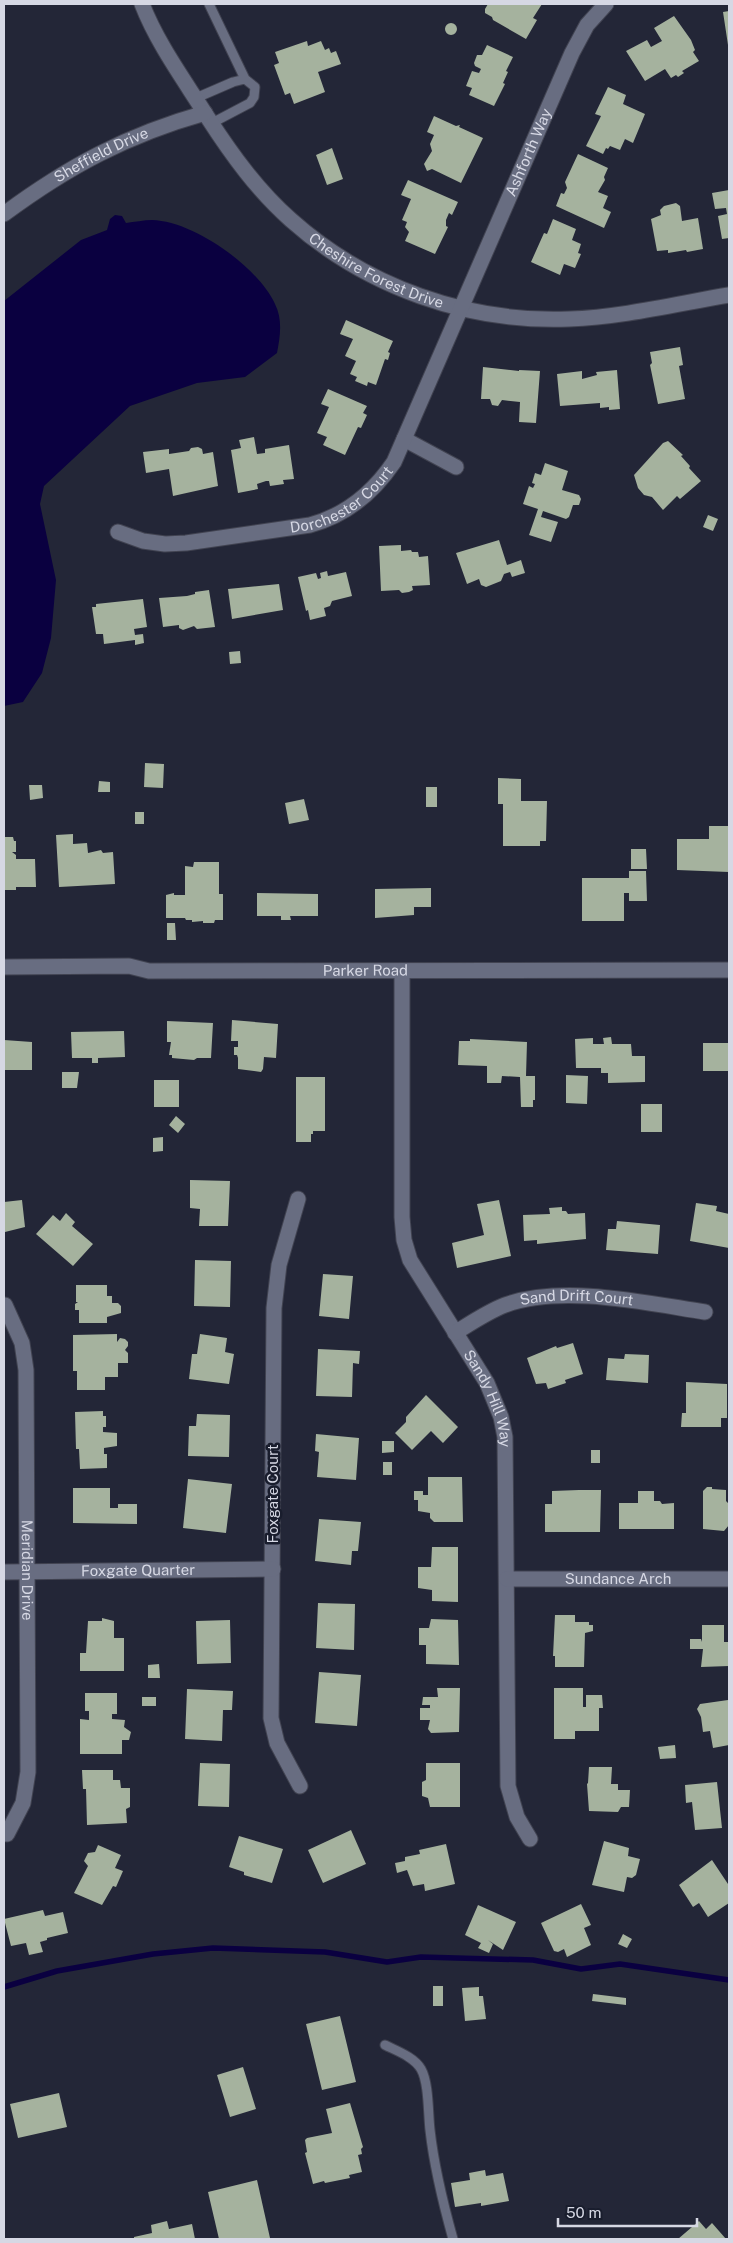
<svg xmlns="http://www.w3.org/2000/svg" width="733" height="2243" font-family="'Public Sans',sans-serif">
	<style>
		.water { fill: #0a0040 }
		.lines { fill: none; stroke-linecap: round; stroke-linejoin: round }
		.stream { stroke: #0a0040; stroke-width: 5.5 }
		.building { fill: #a5b29e }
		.service-casing { stroke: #414351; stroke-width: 11 }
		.minor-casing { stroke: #414351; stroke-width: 17 }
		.tertiary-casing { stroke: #414351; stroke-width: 17 }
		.service { stroke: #686d81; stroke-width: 9 }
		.minor { stroke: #686d81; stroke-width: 15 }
		.tertiary { stroke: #686d81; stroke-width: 15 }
		.labels { text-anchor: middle; stroke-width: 5; stroke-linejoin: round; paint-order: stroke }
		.street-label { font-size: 15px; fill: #d6d8e4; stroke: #191d2d }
	</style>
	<rect width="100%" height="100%" fill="#232637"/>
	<path class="water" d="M115 215 122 216 126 223C134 222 144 220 152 220 194 221 258 267 275 304 283 320 280 337 277 353L245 377 197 383 130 406 44 486 40 504 56 580 51 638 42 673 23 702 4 706V301L81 240 107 230 110 219Z"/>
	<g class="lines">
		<path class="stream" d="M4 1987 57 1971 153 1954 213 1948 325 1952 387 1962 421 1957 533 1960 581 1969 620 1964 729 1980"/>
	</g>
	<path class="building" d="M488 4H542L533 18 537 20 526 39 493 20 492 17 485 13V9Z
		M729 11V45H728L723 12Z
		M674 16 691 40 695 50 693 52 699 61 682 71 684 73 678 77 676 75 671 78 665 69 645 81 626 51 647 40 651 47 662 41 654 28Z
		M445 29a6 6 0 1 1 12 0a6 6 0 1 1-12 0Z
		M307 41 308 46 321 41 325 50 329 48 331 53 336 51 341 64 318 72 325 92 294 104 290 93 285 95 274 65 279 63 275 52Z
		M487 45 513 57 506 71 508 72 503 83 505 84 494 106 469 95 472 88 466 86 472 71 479 73 481 69 475 66 474 63 477 55H482Z
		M608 87 626 95 623 104 645 114 633 143 625 139 620 150 610 146 608 149 606 148 603 154 586 146 601 116 595 114Z
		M434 116 456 126 460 125 459 127 483 138 461 183 432 169 427 171 424 164 432 151 430 144 434 135 427 132Z
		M332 148 343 179 327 185 316 155Z
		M578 154 608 168 604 177 605 180 598 192 608 196 603 208 611 212 604 228 556 206 561 193 564 194 567 188 565 182Z
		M408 180 458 202 452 215 449 213 446 220V226L448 227 435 254 405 241 409 232 405 227 407 222 402 220 411 199 401 195Z
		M729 190V238L722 239 718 216 727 214 726 208 715 209 712 193Z
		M676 203 680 206 682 221 698 218 703 249 687 252 686 250 668 253V250L657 251 651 219 661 215 660 210 664 206Z
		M553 219 576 229 572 240 581 244 578 253 581 254 575 268 564 264 560 275 531 262 544 233 547 234Z
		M346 320 393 341 388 352 390 353 388 360 385 359 376 385 368 382 367 386 355 381 357 377 350 374 356 361 345 356 353 339 340 334Z
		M680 347 683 365 679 366 685 399 658 404 650 365 652 363 650 352Z
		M483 367 519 371V370L540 371 536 423 519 422 520 402 502 400 498 406 492 405 490 399H481Z
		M617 370 620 409 609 410V407L600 408V403L560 406 557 374 582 371V379L597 375 596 372Z
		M328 389 367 406 363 413 367 415 361 428 358 427 345 455 323 445 327 437 317 433 329 407 321 404Z
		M254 437 257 454 265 453V449L289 445 294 479 283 480 284 484 270 486 269 481H266L257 484 258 489 238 493 231 450 241 448 239 440Z
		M668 441 683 455 681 456 690 466 689 468 701 481 680 499 677 496 663 510 652 497 644 495 638 488 634 475 663 443Z
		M198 447 202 449 203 454 213 452 218 486 173 496 169 469 146 473 143 452 169 449V454L189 451 191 448Z
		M545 463 568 471 562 490 579 495 581 499 579 505H573L569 517 566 519 543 511 541 517 558 522 551 542 529 535 538 509 523 504 529 486 533 488 535 484 532 483 535 473 541 475Z
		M708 515 718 519 713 531 703 527Z
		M499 540 507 565 521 560 525 573 512 577 510 572 504 574 501 581 486 587 481 585 479 579 467 584 456 553Z
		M401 545V551L411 550 412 552H418L419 557 428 556 430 585 412 586 413 590 409 592 402 593 399 590 381 591 379 546Z
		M327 571 328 576 346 572 352 596 332 601 330 606 324 608 326 616 310 620 308 610 306 611 298 577 316 573 318 579 321 578 320 573Z
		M279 584 283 610 232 619 228 589Z
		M209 590 215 627 197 629 194 626 183 630 179 628V625L163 627 159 598 187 596 195 594V592Z
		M143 599 147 627 134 629 135 635 143 634 144 643 135 645V640L104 644 103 634H96L92 607H96V604Z
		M240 651 241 663 230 664 229 652Z
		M145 763 164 764 163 788 144 787Z
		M498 778 521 779V801H547L546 841H540V846H503V804H498Z
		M99 781 110 782V792H98Z
		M29 785H42L43 798 30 800Z
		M426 787H437V807H426Z
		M304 799 309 820 289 824 285 803Z
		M135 812H144V824H135Z
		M709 826H729V872L677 870V839H709Z
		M73 834V844L87 843 88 853 101 850 103 853 113 852 115 884 59 887 56 835Z
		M4 837H13L14 841H16V852H12L16 855V859H35L36 887H16V890H4Z
		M631 849H646L647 869H631Z
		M194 862H219V894H223V920H215L214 923H203V921L192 922V920H186L185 918H166V895L174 893V895H185V866L193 867Z
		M629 871H646L647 901H629V893H624V921H582V878H629Z
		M431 888V907H414V915L375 918V889Z
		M257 893 318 894V916H290L291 920H281V916H257Z
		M167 923H175L176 940H167Z
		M232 1020 278 1024 276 1058 264 1057 263 1069 261 1072 238 1069V1058L237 1055H234V1047H238V1041H231Z
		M167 1021 213 1023 211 1058H197L194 1060 172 1058V1055H169L171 1042H167Z
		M124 1031 125 1057 98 1058V1063H92V1058H72L71 1032Z
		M611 1037 612 1044H631L632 1056H645V1082L608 1083V1073H601V1068H576L575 1039 593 1038V1044H604L603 1038Z
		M470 1039 527 1042 526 1076H535V1100H533V1107H521L520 1077 502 1076 501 1083H487V1066L458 1065 459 1041H470Z
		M4 1040 32 1042V1070H4Z
		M703 1043H729V1071H703Z
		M62 1072H79L77 1088H62Z
		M566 1075 588 1076 587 1104 566 1103Z
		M296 1077H325V1131H313V1134H311V1142H296Z
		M154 1080H179V1107H154Z
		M641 1104H662V1132H641Z
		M176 1116 185 1124 178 1133 169 1125Z
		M163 1137V1151L153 1152V1138Z
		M190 1180 230 1181 228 1226H199L200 1209 190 1208Z
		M22 1200 25 1227 5 1232 4 1202Z
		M499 1200 511 1256 457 1268 452 1243 484 1235 477 1204Z
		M696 1203 717 1206 716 1211 729 1214V1248L690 1241Z
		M562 1207V1211H566L568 1214 585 1213 586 1239 537 1244V1240L524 1241 523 1215 550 1214 549 1208Z
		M66 1213 75 1222 72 1226 93 1244 73 1266 36 1234 53 1215 60 1221Z
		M617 1221 660 1225 658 1254 606 1250 608 1229H616Z
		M195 1260 231 1261 230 1307 194 1306Z
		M323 1274 353 1276 349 1319 319 1316Z
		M76 1285H107V1296H112V1303H118L121 1306V1313L107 1317V1323H79V1310H75V1304L78 1302H76Z
		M117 1334V1342L120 1338 125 1339 128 1342V1346L125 1350 128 1353V1363H118V1377H105V1390H77V1371H73V1335Z
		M200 1334 227 1338 225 1352 234 1354 229 1384 189 1379 192 1354H197Z
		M573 1343 583 1374 565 1380 566 1383 548 1389 546 1383 536 1384 527 1358 556 1346 557 1348Z
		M318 1349 360 1351 359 1364 353 1363 352 1397 316 1396Z
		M625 1354 649 1355 648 1383 606 1380 608 1358 624 1359Z
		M686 1382 727 1384V1418H721V1427H681L682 1413H686Z
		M426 1395 458 1427 443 1443 431 1431 412 1450 395 1433 406 1422V1417Z
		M103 1411V1416H106V1427H103V1432L117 1433V1446L104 1448V1454H107V1468L80 1469 79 1449H76L75 1412Z
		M197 1414 230 1415 229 1457 188 1456 189 1426H196Z
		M316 1434 359 1438 356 1480 317 1477 319 1452 315 1451Z
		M382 1441H394V1452L382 1453Z
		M591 1450H600V1463H591Z
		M383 1462H392V1475H383Z
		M428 1477H462L463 1522H434L430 1518V1513L418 1511V1500H414V1491H423V1495H428Z
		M188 1479 232 1484 226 1533 183 1528Z
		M707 1487H712V1489L726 1490V1501L729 1504V1525L724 1531 703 1529V1491Z
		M73 1488H110V1508H118V1504H137V1524L73 1523Z
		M579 1490H601L600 1532H545V1504H552V1491Z
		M638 1491H654V1501H660L662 1504 674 1503V1529H619V1503H638Z
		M319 1519 361 1522 358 1551H352L351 1565 315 1561Z
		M432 1547H458V1602L432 1601V1590L418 1588V1567H431Z
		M318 1603 355 1604 354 1650 316 1648Z
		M555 1615H575V1622H589V1625H593V1631L585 1633 584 1667H555V1656H553Z
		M102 1618 114 1621V1638H124V1671H80V1653H86L88 1621H102Z
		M431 1619 458 1620 459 1665 426 1664V1645H419V1628H429Z
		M230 1620 231 1663 197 1664 196 1621Z
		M702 1625H724V1642H729V1666L701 1667 703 1649H690V1639H701L702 1642Z
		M159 1664 160 1678H148V1665Z
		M319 1672 361 1675 357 1726 315 1723Z
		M437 1688H460L459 1732 431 1733 428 1729 430 1720H420V1708H430V1705H422L423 1697H438Z
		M554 1688H583V1707H586V1695H602L603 1708H599V1731H575V1739H554Z
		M187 1689 233 1691 232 1710H223L222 1741 185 1739Z
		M85 1693H117V1714H112V1719L125 1720 124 1727 131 1732 129 1740H122V1754H80V1719L89 1720V1711H85Z
		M142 1697H156V1706H142Z
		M728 1700 729 1745 713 1748 710 1731 703 1732 701 1717 697 1709 700 1704Z
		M675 1745 676 1758 660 1759 658 1747Z
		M200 1763 230 1764 229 1807 198 1806Z
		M426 1763H460V1807H430L428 1798 422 1796V1782L426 1780Z
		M589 1767H612L611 1784H618V1790H630L629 1807H621L618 1812 589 1811 587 1784 588 1783Z
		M82 1770H113V1780H120L121 1788H130V1807L126 1809 127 1823 87 1825 86 1789H83Z
		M717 1782 722 1828 695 1830 692 1802 686 1803 685 1785Z
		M351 1830 366 1864 323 1883 308 1850Z
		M239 1836 283 1849 272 1883 244 1875V1872L229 1867Z
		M604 1841 629 1848 628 1856 640 1859 636 1875 632 1878 627 1877 624 1892 592 1885Z
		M446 1844 455 1884 425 1891 424 1884 413 1886 407 1870 397 1873 395 1863 405 1861V1857L420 1854 419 1850Z
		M98 1845 121 1855 115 1868 123 1871 116 1887 113 1886 102 1905 74 1893 88 1866 84 1861 88 1853 95 1852Z
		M712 1860 728 1884 729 1903 708 1917 699 1903 693 1907 679 1885Z
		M581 1904 591 1925 584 1928 591 1945 567 1957 564 1949 558 1952 554 1951 541 1923Z
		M478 1905 516 1922 503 1950 488 1940 493 1944 489 1953 478 1948 481 1943 465 1935Z
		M43 1910 45 1916 63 1912 68 1933 47 1938V1940L40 1942 43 1952 29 1955 26 1943 11 1946 4 1919Z
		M623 1934 632 1939 627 1948 618 1944Z
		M433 1986H443V2006H433Z
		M479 1987V1996H483L486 2019 465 2021 462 1988Z
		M593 1994 626 1998V2005L592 2001Z
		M340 2016 356 2082 322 2090 306 2024Z
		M243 2067 256 2109 230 2117 217 2075Z
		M59 2093 67 2127 18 2138 10 2104Z
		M350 2103 363 2147 361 2149 362 2154 358 2155 362 2172 349 2175 350 2178 325 2183 324 2181 313 2184 305 2153 307 2152 305 2140 307 2138 332 2133 326 2109Z
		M485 2170 486 2176 503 2173 509 2201 481 2206V2203L455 2207 451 2183 470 2180 469 2173Z
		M257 2180 270 2238 219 2239 208 2192Z
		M167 2221 169 2229 192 2224 195 2239H134V2237L152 2233 151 2225Z
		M699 2221 706 2229 712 2223 726 2239H678Z"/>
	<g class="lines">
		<defs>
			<path id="service" d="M209 4 245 79
				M196 98 233 82 245 79 255 87 254 97 250 103 212 123
				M385 2045C397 2051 414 2057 421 2069 429 2083 428 2113 430 2130 434 2166 443 2203 453 2239"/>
			<g id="minor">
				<path id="s1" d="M142 4C158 45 185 81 208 118 232 155 258 191 291 220 366 287 468 323 569 319 623 317 676 304 729 295"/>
				<path id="s2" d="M4 214C69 166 127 135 205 113"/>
				<path d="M404 439 456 467"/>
				<path id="s3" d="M118 532 143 541 165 544 186 543 310 525C347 515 373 493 394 462L572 53 587 25 606 4"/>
				<path id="s4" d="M402 971V1217L404 1240 410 1260 487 1383 501 1417 505 1437 508 1786 517 1817 530 1839"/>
				<path d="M298 1199 279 1265 274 1308 271 1718 277 1743 300 1786"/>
				<path id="s5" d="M5 1305 22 1343 26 1370 28 1772 23 1803 7 1834"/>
				<path id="s6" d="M455 1333C471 1323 487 1312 505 1305 562 1284 646 1303 705 1312"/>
				<path id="s7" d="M4 1572 273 1569"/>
				<path id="s8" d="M507 1579H729"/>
			</g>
			<g id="tertiary">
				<path id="s9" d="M4 967 129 966 149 971 729 970"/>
			</g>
		</defs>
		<use href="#service" class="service-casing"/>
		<use href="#minor" class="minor-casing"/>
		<use href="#tertiary" class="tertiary-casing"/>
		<use href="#service" class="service"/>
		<use href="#minor" class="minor"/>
		<use href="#tertiary" class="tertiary"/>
	</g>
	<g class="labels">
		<g class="street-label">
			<text dy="5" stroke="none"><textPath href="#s3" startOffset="640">Ashforth Way</textPath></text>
			<text dy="5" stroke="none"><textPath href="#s2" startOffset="114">Sheffield Drive</textPath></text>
			<text dy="5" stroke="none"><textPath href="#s1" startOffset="364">Cheshire Forest Drive</textPath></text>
			<text dy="5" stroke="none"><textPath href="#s3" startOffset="235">Dorchester Court</textPath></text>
			<text dy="5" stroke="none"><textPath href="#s9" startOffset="362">Parker Road</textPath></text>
			<text dy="5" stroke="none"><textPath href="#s6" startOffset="130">Sand Drift Court</textPath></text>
			<text dy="5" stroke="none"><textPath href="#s4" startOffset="450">Sandy Hill Way</textPath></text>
			<text transform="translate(273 1494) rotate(-90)" y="5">Foxgate Court</text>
			<text dy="5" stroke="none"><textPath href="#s5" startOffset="269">Meridian Drive</textPath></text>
			<text dy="5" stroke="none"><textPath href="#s7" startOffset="134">Foxgate Quarter</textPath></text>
			<text dy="5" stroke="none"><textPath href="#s8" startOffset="111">Sundance Arch</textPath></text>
		</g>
	</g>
	<rect width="733" height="2243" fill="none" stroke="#d6d8e4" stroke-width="10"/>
	<path d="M558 2218v8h139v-8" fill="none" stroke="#d6d8e4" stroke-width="2.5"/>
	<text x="566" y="2218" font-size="15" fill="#d6d8e4" stroke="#191d2d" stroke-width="4" paint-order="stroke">50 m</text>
</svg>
